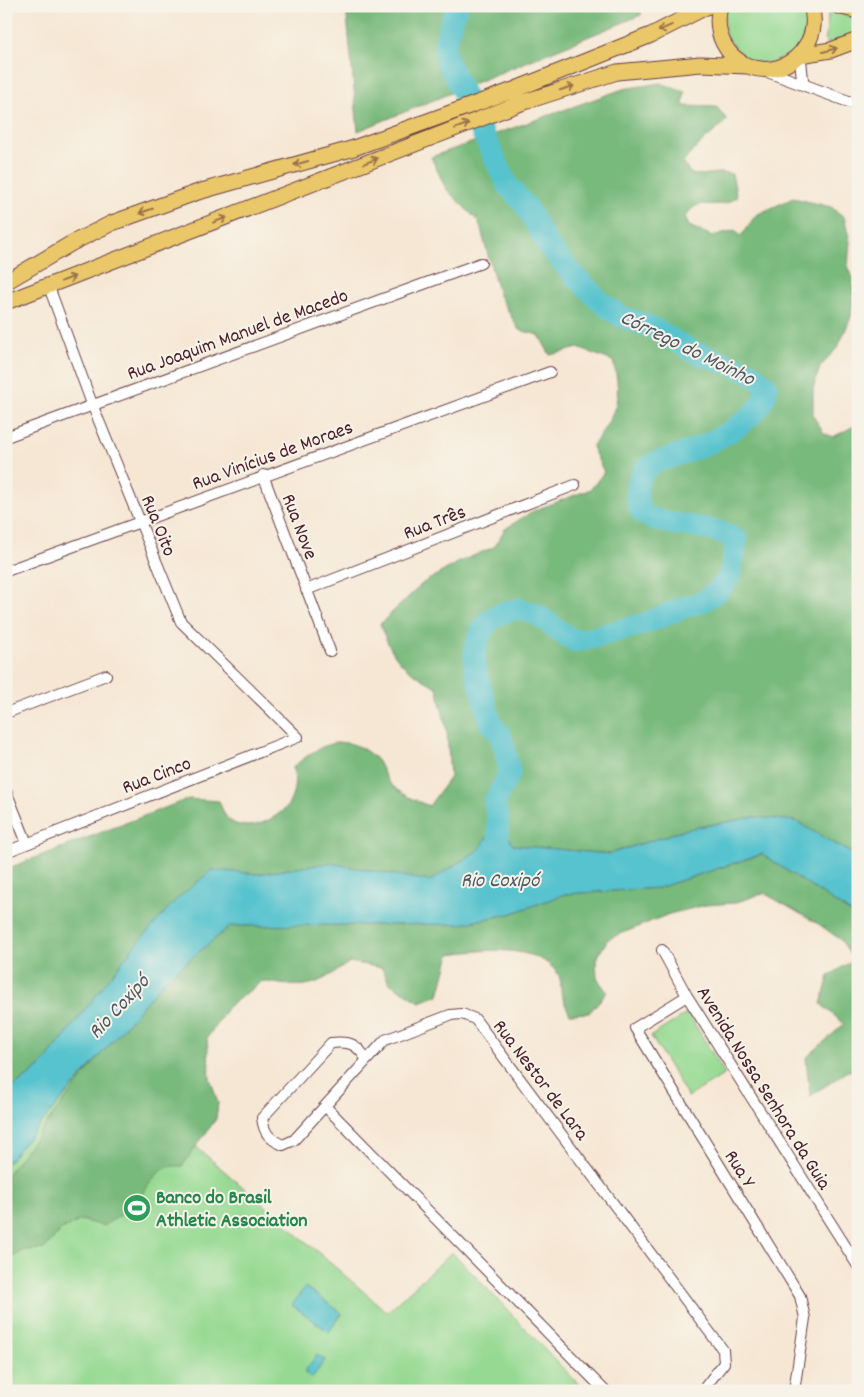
<svg xmlns="http://www.w3.org/2000/svg" width="864" height="1397" font-family="Dekko,sans-serif">
	<style>
		.green { fill: #95d992; stroke: #707c5e }
		.forest { fill: #78b97c; stroke: #616c54 }
		.water { fill: #56c3ce; stroke: #50717c }
		.lines { fill: none; stroke-linecap: round; stroke-linejoin: round }
		.river { stroke: #56c3ce; stroke-width: 22 }
		.minor-casing { stroke: #643d44; stroke-width: 12 }
		.tertiary-casing { stroke: #643d44; stroke-width: 13 }
		.primary-casing { stroke: #643d44; stroke-width: 17 }
		.minor { stroke: #fff; stroke-width: 10 }
		.tertiary { stroke: #fff; stroke-width: 11 }
		.primary { stroke: #eac769; stroke-width: 15 }
		.oneway { stroke: #9a734a }
		.labels { text-anchor: middle; stroke-width: 4; stroke-linejoin: round; paint-order: stroke }
		.street-label { font-size: 20px; fill: #4a1f2b; stroke: #f7f3e8 }
		.leisure-label { font-size: 20px; font-weight: bold; fill: #27864d; stroke: #f7f3e8; text-anchor: start }
		.water-label { font-size: 21px; font-style: italic; fill: #4e5864; stroke: #f7f3e8 }
	</style>
	<rect width="100%" height="100%" fill="#f7f3e8"/>
	<filter id="ink" filterUnits="userSpaceOnUse"><feTurbulence type="fractalNoise" baseFrequency=".02" numOctaves="2"/><feDisplacementMap in="SourceGraphic" scale="10" xChannelSelector="R" yChannelSelector="G"/><feConvolveMatrix kernelMatrix="1 2 1 2 8 2 1 2 1" color-interpolation-filters="sRGB"/></filter>
	<filter id="wash" filterUnits="userSpaceOnUse"><feTurbulence type="fractalNoise" baseFrequency=".0096" numOctaves="4" result="noise"/><feDisplacementMap in="SourceGraphic" scale="20" xChannelSelector="R" yChannelSelector="G"/><feGaussianBlur stdDeviation="1.12" result="paint"/><feColorMatrix in="noise" values="0 0 0 0 0 0 0 0 0 0 0 0 0 0 0 0 0 1.4 0 .05"/><feComposite in="paint" operator="in"/></filter>
	<g filter="url(#wash)">
		<rect width="100%" height="100%" fill="#f6e7d4"/>
		<path class="green" d="M725 6H807L809 25 797 51 771 63 756 62 743 57 725 35Z
			M827 10 858 19V33L826 44C824 35 830 22 827 10Z
			M688 1013 725 1074 688 1097 651 1036Z
			M96 1060 387 1312 452 1252 585 1391H6V1164Z"/>
		<path class="forest" d="M346 6H641V15L358 131Z
			M660 83 685 91 683 106 717 107 727 120C712 135 695 146 683 163L691 174C708 177 716 170 732 174L737 197C732 200 726 204 721 204 704 206 697 199 685 217L689 226 712 236 735 230 741 236 756 215 793 198 831 207 844 217 850 241 848 266 853 278V296L851 317 838 347 820 367 813 389V416L824 433 833 437 858 424V857L795 821 754 817 688 829 609 854 513 845 480 849 430 881 329 863 258 874 212 870 133 948 41 1066 6 1093V869L188 799 219 801C221 806 224 815 228 819 245 835 276 820 288 805 295 795 296 778 293 767 321 744 344 730 375 758 381 764 383 775 389 782 399 794 414 800 429 806L450 777 447 732 437 687C403 669 394 661 380 624L423 583 459 562 494 547 505 529 533 511 591 489 604 472 592 447C614 415 624 401 613 361L578 348 550 355 539 335 519 330 499 295 479 222 446 189 431 157 623 89Z
			M762 854 851 913 858 921V1080L850 1070 810 1096 806 1058 844 1024 821 1004 829 976 853 960 841 940 820 925 764 893 734 903 706 905 669 914 608 939 596 959 597 978 607 992 589 1013 570 1014C567 1008 564 1002 562 996 560 990 562 980 558 974 537 943 481 950 450 954L439 995 420 1002 389 983 382 968 350 962C312 988 309 989 262 981L228 1007 207 1038 210 1078 218 1103 216 1119 182 1166C154 1163 149 1190 133 1206 124 1214 112 1220 103 1226L81 1220 61 1230 44 1249 24 1250 6 1261V1176L96 1060 165 980 230 926 461 924 513 913 565 894 658 888Z"/>
		<path class="water" d="M754 817 795 821 858 857V921L851 913 762 854 658 888 565 894 513 913 461 924 230 926 165 980 6 1164V1093L41 1066 133 948 176 900 212 870 258 874 329 863 430 881 480 849 498 818 513 845 609 854 688 829Z
			M305 1287 342 1313 329 1332 292 1305Z
			M317 1355 325 1360 312 1378 304 1372Z"/>
		<g class="lines">
			<path class="river" d="M457 6C448 36 436 49 456 78L508 186 526 206 548 246 570 271 603 304 620 316 653 328 692 351 750 372 767 387C766 418 710 444 684 453 671 458 652 460 643 472 639 478 636 487 637 494 637 500 638 507 642 512 654 527 717 524 737 540L729 578 719 590 702 602 681 608 647 623 588 639 574 641 536 614 519 609 505 612 492 618 481 632 475 649V668L491 723 500 734 504 746 510 773 494 802 498 818V848"/>
		</g>
	</g>
	<g filter="url(#ink)">
		<g class="lines">
			<defs>
				<path id="minor" d="M6 437 481 263
					M263 475 330 651
					M6 571 550 372
					M306 590 575 485
					M6 713 106 675
					M6 791 27 843
					M6 852 298 737 181 622 92 404 49 287
					M662 950 687 996 858 1266
					M687 996 635 1028 800 1296 805 1318 794 1391
					M325 1106 294 1140 283 1145C269 1139 264 1133 262 1118L331 1043C350 1041 357 1044 367 1060
					M605 1391 325 1106 385 1040 450 1015 462 1014 475 1019 723 1350 724 1363 702 1391"/>
				<path id="tertiary" d="M800 55 803 84
					M766 71 858 105"/>
				<path id="primary" d="M720 6C706 64 777 94 807 44 814 33 815 18 811 6
					M838 6 858 11
					M800 55 831 50 858 40
					M6 282 72 243 112 223 198 192 351 149 516 89 651 35 708 6
					M6 302 521 103 617 72 701 64 747 66"/>
			</defs>
			<use href="#minor" class="minor-casing"/>
			<use href="#tertiary" class="tertiary-casing"/>
			<use href="#primary" class="primary-casing"/>
			<use href="#minor" class="minor"/>
			<use href="#tertiary" class="tertiary"/>
			<use href="#primary" class="primary"/>
		</g>
		<defs><path id="oneway-shaft" d="M-6 0H5M1.5-3L5.5 0L1.5 3" fill="none" stroke-width="1.6" stroke-linecap="round" stroke-linejoin="round" transform="scale(1.25)"/></defs>
		<g class="oneway">
			<use href="#oneway-shaft" transform="translate(665 28) rotate(155)"/>
			<use href="#oneway-shaft" transform="translate(830 50) rotate(-15)"/>
			<use href="#oneway-shaft" transform="translate(567 88) rotate(-18)"/>
			<use href="#oneway-shaft" transform="translate(462 126) rotate(-21)"/>
			<use href="#oneway-shaft" transform="translate(371 161) rotate(-21)"/>
			<use href="#oneway-shaft" transform="translate(301 163) rotate(164)"/>
			<use href="#oneway-shaft" transform="translate(146 211) rotate(161)"/>
			<use href="#oneway-shaft" transform="translate(220 220) rotate(-21)"/>
			<use href="#oneway-shaft" transform="translate(68 279) rotate(-21)"/>
		</g>
	</g>
	<defs>
		<symbol id="stadium-disc" viewBox="-11 -11 22 22"><circle r="9.5" fill="#2e9e5b" stroke="#f7f3e8"/><path d="M0-5a6.5 5 0 1 0 0 10a6.5 5 0 1 0 0-10ZM-3.5-1.8h7v3.6h-7Z" fill="#fff"/></symbol>
	</defs>
	<g fill-rule="evenodd">
		<use href="#stadium-disc" x="121" y="1192" width="32" height="32"/>
	</g>
	<g class="labels">
		<g class="street-label">
			<text transform="translate(237 333) rotate(-20)" y="7">Rua Joaquim Manuel de Macedo</text>
			<text transform="translate(272 454) rotate(-20)" y="7">Rua Vinícius de Moraes</text>
			<text transform="translate(434 521) rotate(-21)" y="7">Rua Três</text>
			<text transform="translate(160 525) rotate(68)" y="7">Rua Oito</text>
			<text transform="translate(301 526) rotate(69)" y="7">Rua Nove</text>
			<text transform="translate(156 774) rotate(-21)" y="7">Rua Cinco</text>
			<text transform="translate(542 1079) rotate(53)" y="7">Rua Nestor de Lara</text>
			<text transform="translate(765 1087) rotate(58)" y="7">Avenida Nossa Senhora da Guia</text>
			<text transform="translate(741 1168) rotate(58)" y="7">Rua Y</text>
		</g>
		<g class="leisure-label">
			<text x="156" y="1203">Banco do Brasil<tspan x="156" dy="23">Athletic Association</tspan></text>
		</g>
		<g class="water-label">
			<text transform="translate(688 347) rotate(26)" y="7">Córrego do Moinho</text>
			<text x="500" y="886">Rio Coxipó</text>
			<text transform="translate(118 1006) rotate(-47)" y="7">Rio Coxipó</text>
		</g>
	</g>
	<rect width="864" height="1397" fill="none" stroke="#f7f3e8" stroke-width="25"/>
</svg>
